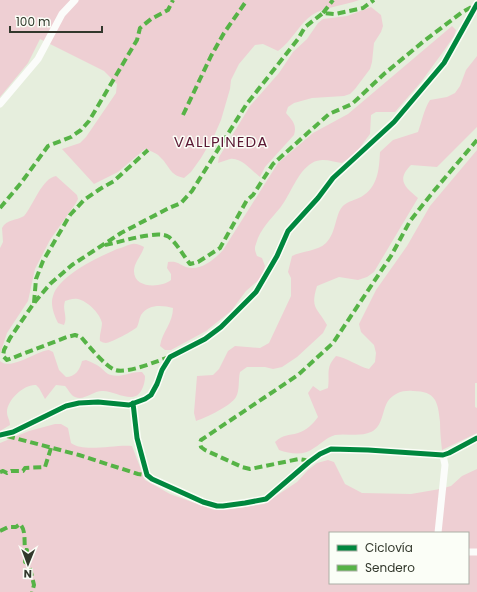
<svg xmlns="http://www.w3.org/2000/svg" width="477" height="592" font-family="Poppins,sans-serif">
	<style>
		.green { fill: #eecfd3; fill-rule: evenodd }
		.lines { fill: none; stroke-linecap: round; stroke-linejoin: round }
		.minor { stroke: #fbfcfa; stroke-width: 7 }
		.quiet { stroke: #56b346; stroke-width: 4; stroke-dasharray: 8 4; stroke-linecap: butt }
		.cycleway-casing { stroke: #fbfef7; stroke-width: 8 }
		.cycleway { stroke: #00873e; stroke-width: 5 }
		.labels { text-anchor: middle; stroke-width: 3; stroke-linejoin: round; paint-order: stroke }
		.neighbourhood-label { font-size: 15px; letter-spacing: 1px; fill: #5b1935; stroke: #fbfef7 }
	</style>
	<rect width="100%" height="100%" fill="#e6eedd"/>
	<path class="green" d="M0 0H359C344 6 326 6 312 15 299 24 292 41 278 51L263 44 255 45 239 64 231 80 230 89 221 120 214 136 201 158 191 172 184 178C169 175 170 166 160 157 157 153 150 151 145 149L118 172 94 184 62 149 80 143 86 137 116 93 117 84 104 71 40 39 28 63 0 97Z
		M371 7 381 15 383 26 381 32 374 43 372 62 370 69 355 89 350 94 344 96 312 98 294 103 288 107 286 113C293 121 297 125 294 135L265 167 260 177C252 171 241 157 230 159 226 160 222 162 218 163L219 157 250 106 279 73 293 52 307 39 318 23 323 19 347 16Z
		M452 26 456 30 454 36 443 52 421 82 395 112H376L371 115 370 134 355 154 342 163C332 162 322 157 312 163 297 172 291 194 280 208 271 219 260 229 256 244 254 248 255 251 257 256L262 258 265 266 261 278 246 291 231 311 206 331 171 350H165L160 346C162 332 173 323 173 308 162 305 148 304 141 315 139 319 139 323 137 327 135 330 110 343 106 343 104 343 102 342 100 341 99 335 102 329 102 323 100 313 87 301 78 299 73 298 69 300 65 301 62 311 68 316 64 325L58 323C54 315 50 304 53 296 59 275 99 257 117 249 122 248 127 245 132 244 136 243 140 245 144 247 142 255 135 261 134 270 133 289 161 288 171 280V274L167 268 168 262C178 261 178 264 186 267 200 272 215 259 223 250L278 163 313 133 348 114Z
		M477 56V127L437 167 411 165C396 180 405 187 418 198L374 272 367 277 358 280 339 277 317 286C310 309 317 307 327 325L323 333 297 357 282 367 273 369 265 367H247L240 372C238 380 240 390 236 397 231 406 205 418 196 421L194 413 197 376 213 375 219 369 228 351 235 346 260 348 269 343 291 296V278L288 272 292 256C302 251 318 251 326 243 337 232 335 212 344 205 349 201 355 200 361 197 378 187 379 170 380 152L393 140 418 132C422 121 424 109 430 100L447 97 455 93 460 86 466 70Z
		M477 150V383H475V407L477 408V433L442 450C441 441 440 432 440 422 438 402 436 391 413 391 403 390 394 393 388 401 382 410 383 427 371 432 360 437 346 433 335 435 326 438 322 443 314 448 304 456 291 454 279 450L275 442C283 434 288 436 298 433 307 430 313 424 318 417L308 393 313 386 320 391 328 388C330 374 325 368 336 356 348 358 357 366 369 369L375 362 376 353 374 345 361 332 359 324 376 290 407 246 430 206Z
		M56 176 77 195 78 199 76 203 50 240 35 269 28 301 7 333 0 354V248L3 242 2 228C7 219 16 221 24 216 33 206 42 178 56 176Z
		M49 350 53 352 59 370 66 377C75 377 80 370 82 361L86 360C91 362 96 364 100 367 104 370 106 374 111 375 121 378 131 371 142 372L145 376C145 381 144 386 141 391 133 405 114 390 102 391 93 391 84 401 75 397 71 396 68 389 65 386L56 385 45 399 39 388 36 385C24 384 7 400 7 412 7 417 10 420 10 425L0 431V361C11 371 36 351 49 350Z
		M55 424H61L68 428 71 443C84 453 116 444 132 446L145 480 170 494 214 510 239 508 264 504 297 482 308 470 317 463 328 460 334 462 345 484 362 493 411 494 440 489 451 486 462 476 477 469V592H0V443L29 431ZM330 533H468V583H330Z"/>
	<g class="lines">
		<path class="minor" d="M0 104 38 59 62 14 75 0
			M133 403 137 438 147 475 152 479 203 502 217 506H223L245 503 266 499 309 462 320 454 331 449 368 450 443 455 449 453 477 438
			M0 435 13 432 66 406 79 403 98 402 129 405 145 399 151 395 157 384 162 370 170 357 205 339 221 327 256 292 277 256 288 231 318 198 333 178 394 122 444 63 477 4
			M438 533 445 465 443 455
			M468 552H477"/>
		<path class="quiet" d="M323 13 333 0
			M183 115 211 56 224 33 247 0
			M0 208 21 183 48 146 71 137 81 130 89 121 137 40 140 28 151 19 168 10 173 0
			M105 245C118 243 158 229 169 237 178 245 183 255 190 264L198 262 220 248 247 200 253 195 273 164 329 114 352 104 384 74 424 41 461 13 475 5
			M34 303 36 279 43 261 70 215 84 200 100 189 114 181 148 150
			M170 357C156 361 128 374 115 370 106 367 88 345 81 337L75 335 67 337 7 360 3 356 4 350 10 338 34 303 50 284 72 265 121 233 169 208 181 203 192 191 246 105 298 39 305 27 323 13 335 14 363 8 374 0
			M7 436 79 455 138 474 147 475
			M309 462 305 460 299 459 250 469 242 467 205 450 201 447 200 443 201 440 298 375 333 343 391 256 410 221 433 192 477 140
			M0 472 3 471 7 473 11 471H23L25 468 45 467 51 448
			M0 531 8 527H16L20 524C26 530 24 541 25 550H27L25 562 29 564 34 585 32 592"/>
		<defs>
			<path id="cycleway" d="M133 403 137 438 147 475 152 479 203 502 217 506H223L245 503 266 499 309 462 320 454 331 449 368 450 443 455 449 453 477 438
				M0 435 13 432 66 406 79 403 98 402 129 405 145 399 151 395 157 384 162 370 170 357 205 339 221 327 256 292 277 256 288 231 318 198 333 178 394 122 444 63 477 4"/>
		</defs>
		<use href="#cycleway" class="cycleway-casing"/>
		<use href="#cycleway" class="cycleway"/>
	</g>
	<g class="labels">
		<g class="neighbourhood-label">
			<text x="221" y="147">VALLPINEDA</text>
		</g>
	</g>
	<rect x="329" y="532" width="140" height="52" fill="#fbfef7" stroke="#abafa6"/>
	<rect x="337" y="545" width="20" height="6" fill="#00873e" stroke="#abafa6"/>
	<text x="365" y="552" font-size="12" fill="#32382c">Ciclovía</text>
	<rect x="337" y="565" width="20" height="6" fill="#56b346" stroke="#abafa6"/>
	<text x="365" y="572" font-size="12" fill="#32382c">Sendero</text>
	<g transform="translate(28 564) rotate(181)" stroke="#fbfef7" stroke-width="3" paint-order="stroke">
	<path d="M0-3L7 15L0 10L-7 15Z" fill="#32382c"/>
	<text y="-6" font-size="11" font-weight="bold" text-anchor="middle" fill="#32382c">N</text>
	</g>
	<path d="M10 26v6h92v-6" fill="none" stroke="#32382c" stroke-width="2"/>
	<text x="16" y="26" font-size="12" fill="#32382c" stroke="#fbfef7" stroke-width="3" paint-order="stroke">100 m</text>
</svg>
